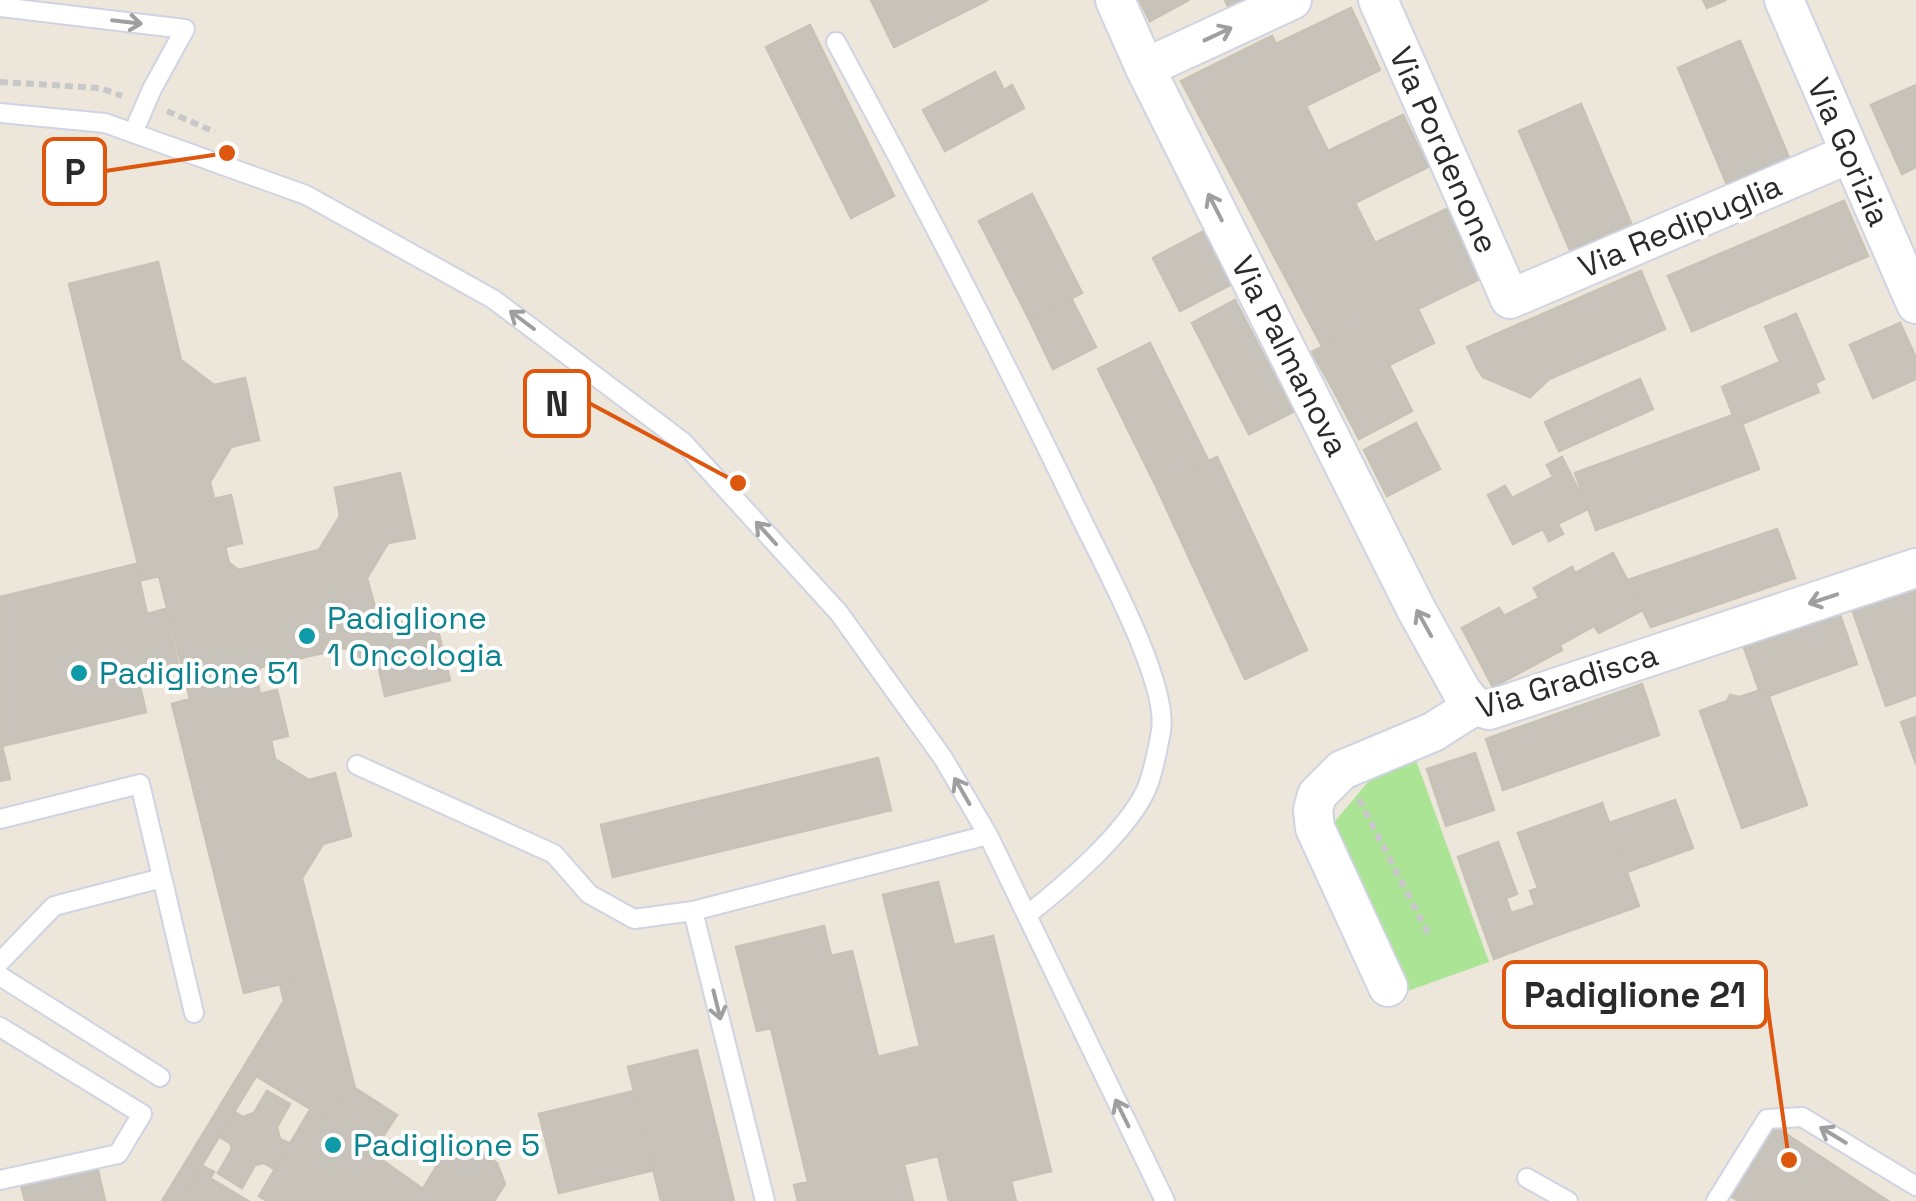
<svg xmlns="http://www.w3.org/2000/svg" width="1916" height="1201" font-family="'Space Grotesk',sans-serif">
	<style>
		.green { fill: #ace496 }
		.building { fill: #c7c3bb; stroke: #c7c2b5; stroke-width: 2.5 }
		.lines { fill: none; stroke-linecap: round; stroke-linejoin: round }
		.service-casing { stroke: #d0d3e3; stroke-width: 22 }
		.minor-casing { stroke: #d0d3e3; stroke-width: 42 }
		.path { stroke: #c8c8c8; stroke-width: 6; stroke-dasharray: 8 5; stroke-linecap: butt }
		.service { stroke: #fff; stroke-width: 18 }
		.minor { stroke: #fff; stroke-width: 38 }
		.oneway { stroke: #9f9f9f }
		.culture-dot { fill: #0f9aa8; stroke: #fff; stroke-width: 4 }
		.labels { text-anchor: middle; stroke-width: 8; stroke-linejoin: round; paint-order: stroke }
		.street-label { font-size: 32px; fill: #2a2a2a; stroke: #fff }
		.culture-label { font-size: 32px; fill: #0d838f; stroke: #fff; text-anchor: start }
		.leader { fill: none; stroke: #de570e; stroke-width: 4 }
		.callout-dot { fill: #de570e; stroke: #fff; stroke-width: 4 }
		.callout { fill: #fff; stroke: #de570e; stroke-width: 4 }
		.callout-label { font-size: 35px; text-anchor: middle; font-weight: bold; fill: #2a2a2a }
	</style>
	<rect width="100%" height="100%" fill="#ece6db"/>
	<path class="green" d="M1416 760 1489 962 1402 993 1326 832 1373 776Z"/>
	<path class="building" d="M871 0H988L894 47Z
		M1139 0H1189L1150 21Z
		M1225 0H1260L1231 13Z
		M1703 0H1726L1707 8Z
		M1351 8 1380 70 1306 106 1328 151 1403 115 1428 167 1355 203 1375 243 1449 208 1482 278 1418 309 1434 343 1389 365 1368 323 1322 346 1181 81 1272 36 1276 44Z
		M810 25 894 196 851 218 766 47Z
		M1740 41 1790 160 1728 187 1678 68Z
		M995 72 1004 90 1012 85 1024 108 945 151 923 110Z
		M1916 85V167L1902 174 1871 105Z
		M1581 104 1631 223 1570 250 1519 131Z
		M1032 194 1082 293 1029 319 979 221Z
		M1844 201 1868 256 1692 331 1668 276Z
		M1206 230 1234 283 1180 311 1153 258Z
		M158 262 181 360 214 385 245 378 259 440 231 447 210 482 214 499 231 495 242 543 225 547 229 563 239 570 319 550 340 516 335 488 400 473 415 538 388 543 367 578 374 604 405 624 435 618 450 680 385 696 379 669 345 648 261 667 256 676 260 694 277 690 288 736 271 740 275 759 309 780 335 773 351 836 323 844 302 878 326 973 244 993 172 704 190 699 159 576 142 580 69 284Z
		M1641 271 1665 329 1549 379 1530 397 1483 377 1477 368 1467 347Z
		M1071 298 1096 347 1053 369 1029 319Z
		M1235 300 1293 412 1249 434 1192 323Z
		M1796 314 1824 379 1815 383 1819 392 1742 424 1738 413 1733 415 1722 387 1780 362 1765 327Z
		M1368 323 1389 365 1335 393 1312 352Z
		M1900 323 1916 358V379L1873 398 1850 345Z
		M1150 343 1208 460 1156 486 1098 369Z
		M1389 365 1412 411 1359 439 1335 393Z
		M1640 379 1653 409 1559 451 1545 422Z
		M1738 413 1759 469 1596 530 1575 473Z
		M1416 423 1440 469 1387 496 1364 450Z
		M1217 457 1307 650 1245 679 1156 486Z
		M1562 457 1588 509 1558 524 1563 534 1549 541 1543 529 1513 544 1488 495 1505 486 1512 498 1553 477 1547 465Z
		M1777 529 1795 578 1651 627 1628 580Z
		M1613 553 1643 610 1599 633 1594 626 1560 645 1562 650 1493 687 1462 628 1499 608 1504 616 1539 598 1534 588 1572 567 1575 573Z
		M136 564 147 614 165 609 179 668 138 678 146 712 2 746 10 779 0 781V597Z
		M1916 587V695L1886 706 1852 609Z
		M1838 609 1857 664 1769 696 1766 688 1759 690 1742 642Z
		M1642 684 1659 735 1503 790 1486 739Z
		M1766 688 1807 805 1742 828 1700 711 1727 701 1730 695 1740 697Z
		M1916 717V764L1901 722Z
		M1475 753 1494 810 1446 826 1427 769Z
		M878 758 891 810 613 877 601 825Z
		M1675 800 1693 848 1627 872 1609 823Z
		M1602 803 1639 906 1547 939 1530 891 1538 888 1518 833Z
		M1498 842 1517 894 1476 909 1458 857Z
		M938 882 954 945 993 936 1051 1171 1011 1181 1016 1201H949L938 1156 904 1164 913 1201H798L794 1185 808 1182 771 1028 757 1031 736 947 824 926 831 956 852 951 878 1057 920 1046 883 895Z
		M1506 898 1511 913 1535 905 1547 939 1494 959 1476 909Z
		M326 973 355 1088 345 1090 327 1119 256 1076 180 1201H162L284 1001 280 984Z
		M697 1050 734 1201H661L628 1067Z
		M355 1088 397 1115 372 1153 423 1189 454 1137 497 1163 505 1184 494 1201H267L259 1196 310 1110 327 1120 345 1090Z
		M267 1091 290 1104 277 1127 280 1139 289 1143 274 1169 264 1163 255 1165 242 1188 218 1173 232 1149 230 1143 221 1138 236 1113 243 1117 254 1113Z
		M634 1091 654 1170 559 1193 539 1114Z
		M1774 1126 1888 1201H1739L1729 1195Z
		M97 1166 105 1201H25L21 1185Z
		M203 1166 214 1172 210 1178 248 1201H182Z"/>
	<g class="lines">
		<defs>
			<path id="service" d="M0 7 185 29 152 89 133 133
				M836 42C922 200 1004 358 1082 520 1104 565 1169 684 1161 731 1158 748 1153 774 1146 790 1126 833 1064 886 1027 915
				M0 113 105 123 306 195 493 299 683 442 839 613 943 758 988 835 1165 1201
				M357 765 554 854 589 894 634 919 693 911 988 835
				M0 819 140 784 194 1013
				M693 911 765 1201
				M0 962 54 906 162 878
				M0 976 160 1077
				M0 1027 142 1114 118 1154 0 1180
				M1527 1178 1568 1201
				M1716 1201 1767 1119 1802 1117 1916 1186"/>
			<path id="minor" d="M1115 0 1145 68 1416 609 1462 692 1474 706
				M1378 0 1510 299 1849 154
				M1784 0 1916 304
				M1145 68 1292 0
				M1388 987 1315 828 1313 810 1317 795 1342 770 1433 732 1474 706 1489 710 1916 568"/>
		</defs>
		<use href="#service" class="service-casing"/>
		<use href="#minor" class="minor-casing"/>
		<path class="path" d="M0 82 100 88 122 96
			M167 111 215 132
			M1359 799 1429 935"/>
		<use href="#service" class="service"/>
		<use href="#minor" class="minor"/>
	</g>
	<defs><path id="oneway-shaft" d="M-6 0H5M1.5-3L5.5 0L1.5 3" fill="none" stroke-width="1.6" stroke-linecap="round" stroke-linejoin="round" transform="scale(2.5)"/></defs>
	<g class="oneway">
		<use href="#oneway-shaft" transform="translate(127 22) rotate(7)"/>
		<use href="#oneway-shaft" transform="translate(1218 34) rotate(-25)"/>
		<use href="#oneway-shaft" transform="translate(1215 207) rotate(-117)"/>
		<use href="#oneway-shaft" transform="translate(522 320) rotate(-143)"/>
		<use href="#oneway-shaft" transform="translate(766 533) rotate(-132)"/>
		<use href="#oneway-shaft" transform="translate(1823 599) rotate(162)"/>
		<use href="#oneway-shaft" transform="translate(1424 623) rotate(-119)"/>
		<use href="#oneway-shaft" transform="translate(962 791) rotate(-120)"/>
		<use href="#oneway-shaft" transform="translate(717 1005) rotate(76)"/>
		<use href="#oneway-shaft" transform="translate(1122 1113) rotate(-116)"/>
		<use href="#oneway-shaft" transform="translate(1833 1135) rotate(-149)"/>
	</g>
	<g class="culture-dot">
		<circle cx="307" cy="636" r="10"/>
		<circle cx="79" cy="673" r="10"/>
		<circle cx="333" cy="1145" r="10"/>
	</g>
	<g class="labels">
		<g class="street-label">
			<text transform="translate(1444 150) rotate(66)" y="11">Via Pordenone</text>
			<text transform="translate(1849 152) rotate(66)" y="11">Via Gorizia</text>
			<text transform="translate(1680 226) rotate(-23)" y="11">Via Redipuglia</text>
			<text transform="translate(1290 356) rotate(63)" y="11">Via Palmanova</text>
			<text transform="translate(1567 681) rotate(-17)" y="11">Via Gradisca</text>
		</g>
		<g class="culture-label">
			<text x="327" y="629">Padiglione<tspan x="327" dy="37">1 Oncologia</tspan></text>
			<text x="99" y="684">Padiglione 51</text>
			<text x="353" y="1156">Padiglione 5</text>
		</g>
	</g>
	<path class="leader" d="M227 153L105 171M738 483L589 403M1789 1160L1766 995"/>
	<g class="callout-dot">
		<circle cx="227" cy="153" r="10"/>
		<circle cx="738" cy="483" r="10"/>
		<circle cx="1789" cy="1160" r="10"/>
	</g>
	<g class="callout">
		<rect x="44" y="139" width="61" height="65" rx="10"/>
		<rect x="525" y="371" width="64" height="65" rx="10"/>
		<rect x="1504" y="962" width="262" height="65" rx="10"/>
	</g>
	<g class="callout-label">
		<text x="75" y="184">P</text>
		<text x="557" y="416">N</text>
		<text x="1635" y="1007">Padiglione 21</text>
	</g>
</svg>
